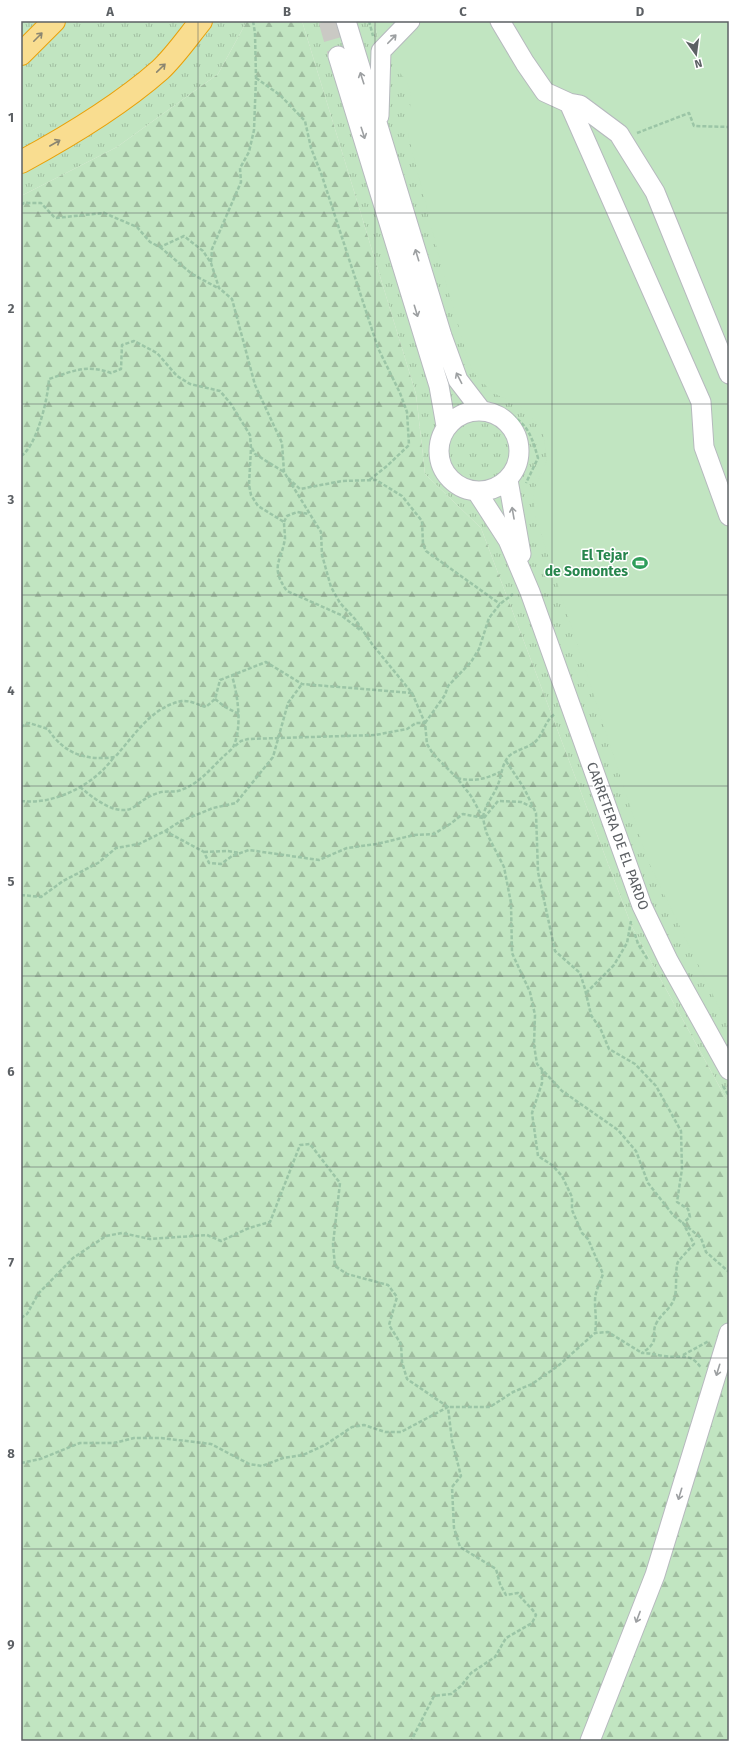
<svg xmlns="http://www.w3.org/2000/svg" width="750" height="1762" font-family="'Fira Sans',sans-serif">
	<style>
		.grass { fill: url(#grass-tufts) }
		.forest { fill: url(#forest-firs) }
		.pitch { fill: #c1e5c1 }
		.lines { fill: none; stroke-linecap: round; stroke-linejoin: round }
		.minor-tunnel { stroke: #cac9c4; stroke-width: 19; stroke-dasharray: 19 10; stroke-linecap: butt }
		.minor-casing { stroke: #b6b9be; stroke-width: 21 }
		.highway-casing { stroke: #eaa108; stroke-width: 24 }
		.path { stroke: #9bc5a6; stroke-width: 2.5; stroke-dasharray: 4 2; stroke-linecap: butt }
		.minor { stroke: #fff; stroke-width: 19 }
		.highway { stroke: #f9dd90; stroke-width: 22 }
		.oneway { stroke: #8b8671 }
		.oneway2 { stroke: #9da0a2 }
		.grid { fill: none; stroke: #5c6064; stroke-width: 1; stroke-opacity: 0.55 }
		.labels { text-anchor: middle; stroke-width: 3; stroke-linejoin: round; paint-order: stroke }
		.leisure-label { font-size: 14px; font-weight: bold; fill: #27864d; stroke: #fff; text-anchor: end }
		.street-label { font-size: 14px; fill: #5c6064; stroke: #fff }
		.neatline { fill: none; stroke: #5c6064; stroke-width: 1.5 }
		.grid-label { font-size: 13px; text-anchor: middle; font-weight: bold; fill: #5c6064 }
	</style>
	<defs>
		<pattern id="grass-tufts" width="24" height="20" patternUnits="userSpaceOnUse"><rect width="24" height="20" fill="#c1e5c1"/><path d="M3 7l-1-3M5 7V3M7 7l1-3M15 17l-1-3M17 17v-4M19 17l1-3" fill="none" stroke="#a0bda0"/></pattern>
		<pattern id="forest-firs" width="22" height="20" patternUnits="userSpaceOnUse"><rect width="22" height="20" fill="#c1e5c1"/><path d="M5 1l3.5 6h-7zM16 11l3.5 6h-7z" fill="#a0bda0"/></pattern>
	</defs>
	<rect width="100%" height="100%" fill="#eeece4"/>
	<path class="grass" d="M21 21H247L218 74 117 147 21 196Z
		M302 21H374L381 51 433 21 729 566V1104L632 927 481 528 425 474 416 394Z"/>
	<path class="forest" d="M247 21H302L416 394 425 474 481 528 632 927 729 1104V1741H21V196L117 147 218 74Z"/>
	<path class="pitch" d="M374 21H729V1028L648 861 535 515 533 492 547 460 543 433 528 411 492 392 472 371 445 280 408 134 411 95 406 80 381 51Z"/>
	<g class="lines">
		<path class="minor-tunnel" d="M328 21 338 56"/>
		<defs>
			<path id="minor" d="M346 21 442 336 458 380 481 410
				M500 21 525 63 545 92 569 103 580 105 619 134 622 139 655 192 729 374
				M338 56 439 386 446 426
				M569 103 701 402 704 447 729 516
				M379 116 381 51 410 21
				M439 451a40 40 0 1 1 80 0a40 40 0 1 1-80 0Z
				M508 480 521 554
				M477 492 508 540 530 592 642 906 668 960 729 1070
				M590 1741 655 1575 729 1333"/>
			<path id="highway" d="M21 54 54 21
				M21 162C69 136 119 106 160 70 175 56 188 37 201 21"/>
		</defs>
		<use href="#minor" class="minor-casing"/>
		<use href="#highway" class="highway-casing"/>
		<path class="path" d="M369 21 373 36
			M256 78 280 95 305 121 311 148 322 176 378 348 400 393 407 412 409 445 387 466 368 481
			M637 133 689 113 694 126 729 127
			M21 205 24 203H41L55 218 104 213 137 227 150 242 160 247 184 236 203 251 211 263 219 288 232 299 255 385 282 443 284 472 321 532 322 555 331 587 340 603 355 619 372 644 412 693 425 723 427 744 433 754 457 778 471 796 483 818 486 832 504 867 511 903 512 953 530 992 535 1015 534 1045 537 1064 562 1091 618 1130 636 1151 648 1183 673 1215 701 1238 706 1252 729 1272
			M160 247 192 274 218 288
			M211 262 212 249 241 182 240 168 249 152 254 130 256 78 255 33 253 21
			M497 406C525 423 529 426 538 458L526 483
			M252 448 255 454 284 472
			M21 456C37 446 48 398 49 379 73 371 87 364 111 373L121 369 122 345 134 341 157 353 177 376 190 384 220 391 231 404 250 435 251 448 249 485 251 495 258 506 284 522C284 527 285 533 285 538 282 561 269 566 287 591L341 615 360 630
			M288 478 300 489 342 481 376 480 402 496 422 521 423 544 426 551 500 604
			M284 522 287 516 297 512 309 514
			M215 699 225 707 239 714
			M425 723 445 695 448 686 471 662 479 649 489 618 500 604 513 594
			M21 727 29 723 48 729C64 754 86 761 115 757 134 736 151 707 182 701 189 700 199 705 206 707L215 699 220 680 266 662 302 684 412 693
			M235 746 241 741 248 739 375 735 407 729 416 723H425
			M506 761 524 788 536 813 538 872 555 951 580 973 585 989 591 1015 601 1030 609 1049 635 1064 656 1086 681 1131 682 1169 677 1202 688 1209 690 1217 683 1223 694 1244C689 1250 682 1256 678 1262 675 1267 677 1289 675 1296 672 1308 663 1312 657 1322 649 1335 663 1339 642 1353 651 1353 656 1355 664 1356 680 1359 690 1351 701 1368
			M457 778C474 782 485 779 500 772
			M80 787C92 797 117 818 134 807 142 801 148 796 158 793 166 790 175 793 181 790 200 783 210 769 224 756 227 753 233 749 234 745 242 727 238 695 232 676
			M21 801C55 805 94 785 114 757
			M483 817C485 805 492 798 497 787 502 776 501 765 509 756 517 749 529 748 536 741 544 733 545 720 555 714
			M484 818 498 801 521 802 532 807
			M165 831 181 821 213 808 236 803 273 757 288 703 302 684
			M204 852 228 851 240 853
			M21 895 41 897 63 881 98 863 116 848 139 844 165 831 204 852 209 863 221 864 232 856 249 850 319 860 347 848 377 844 414 835 434 834 450 824 463 814 483 818
			M635 934 638 944 648 960
			M586 993 614 965 627 943 631 921
			M542 1070V1083L532 1113 538 1156 552 1165 562 1176 572 1197V1210L582 1233 588 1239 603 1274C600 1283 595 1291 595 1301 595 1313 597 1320 595 1333
			M723 1086 729 1096
			M21 1318 27 1314 38 1294 73 1258 106 1236 122 1233 150 1239 207 1235 221 1241 249 1228 270 1222 300 1145 310 1144 340 1183 333 1244 335 1266 347 1274 388 1285 397 1297 389 1325 401 1344 402 1362 407 1379 448 1407H490L513 1392 532 1384 558 1366 595 1333 608 1332 642 1353
			M683 1355 709 1341
			M21 1463 40 1459 80 1443H114L134 1438H161L211 1444 249 1464 262 1466 283 1458 303 1455 325 1445 352 1427 364 1425 385 1432H401L448 1407 452 1441 461 1476 452 1487 454 1528 460 1547 496 1569 500 1584 506 1595 518 1593C523 1602 531 1606 536 1615L532 1623 506 1638 495 1657 471 1673 461 1686 451 1694 434 1696 411 1741"/>
		<use href="#minor" class="minor"/>
		<use href="#highway" class="highway"/>
	</g>
	<defs><path id="oneway-shaft" d="M-6 0H5M1.5-3L5.5 0L1.5 3" fill="none" stroke-width="1.6" stroke-linecap="round" stroke-linejoin="round"/></defs>
	<g class="oneway">
		<use href="#oneway-shaft" transform="translate(38 37) rotate(-45)"/>
		<use href="#oneway-shaft" transform="translate(161 68) rotate(-44)"/>
		<use href="#oneway-shaft" transform="translate(55 143) rotate(-30)"/>
	</g>
	<g class="oneway2">
		<use href="#oneway-shaft" transform="translate(392 39) rotate(-46)"/>
		<use href="#oneway-shaft" transform="translate(362 78) rotate(-108)"/>
		<use href="#oneway-shaft" transform="translate(363 133) rotate(72)"/>
		<use href="#oneway-shaft" transform="translate(417 255) rotate(-107)"/>
		<use href="#oneway-shaft" transform="translate(416 311) rotate(73)"/>
		<use href="#oneway-shaft" transform="translate(459 378) rotate(-117)"/>
		<use href="#oneway-shaft" transform="translate(513 513) rotate(-100)"/>
		<use href="#oneway-shaft" transform="translate(718 1370) rotate(107)"/>
		<use href="#oneway-shaft" transform="translate(680 1494) rotate(107)"/>
		<use href="#oneway-shaft" transform="translate(638 1617) rotate(111)"/>
	</g>
	<path class="grid" d="M198 21V1741M375 21V1741M552 21V1741M21 213H729M21 404H729M21 595H729M21 786H729M21 976H729M21 1167H729M21 1358H729M21 1549H729"/>
	<defs>
		<symbol id="stadium-bare" viewBox="-9 -9 18 18"><path d="M0-5a6.5 5 0 1 0 0 10a6.5 5 0 1 0 0-10ZM-3.5-1.8h7v3.6h-7Z" fill="#2e9e5b" stroke="#fff" stroke-width="2.5" paint-order="stroke"/></symbol>
	</defs>
	<g fill-rule="evenodd">
		<use href="#stadium-bare" x="629" y="552" width="22" height="22"/>
	</g>
	<g class="labels">
		<g class="leisure-label">
			<text x="628" y="560">El Tejar<tspan x="628" dy="16">de Somontes</tspan></text>
		</g>
		<g class="street-label">
			<text transform="translate(618 836) rotate(70)" y="5">CARRETERA DE EL PARDO</text>
		</g>
	</g>
	<rect width="750" height="1762" fill="none" stroke="#ffffff" stroke-width="44"/>
	<g transform="translate(696 54) rotate(166)" stroke="#ffffff" stroke-width="3" paint-order="stroke">
	<path d="M0-3L7 15L0 10L-7 15Z" fill="#5c6064"/>
	<text y="-6" font-size="11" font-weight="bold" text-anchor="middle" fill="#5c6064">N</text>
	</g>
	<rect x="22" y="22" width="706" height="1718" class="neatline"/>
	<g class="grid-label">
		<text x="110" y="16">A</text>
		<text x="287" y="16">B</text>
		<text x="463" y="16">C</text>
		<text x="640" y="16">D</text>
		<text x="11" y="122">1</text>
		<text x="11" y="313">2</text>
		<text x="11" y="504">3</text>
		<text x="11" y="695">4</text>
		<text x="11" y="886">5</text>
		<text x="11" y="1076">6</text>
		<text x="11" y="1267">7</text>
		<text x="11" y="1458">8</text>
		<text x="11" y="1649">9</text>
	</g>
</svg>
